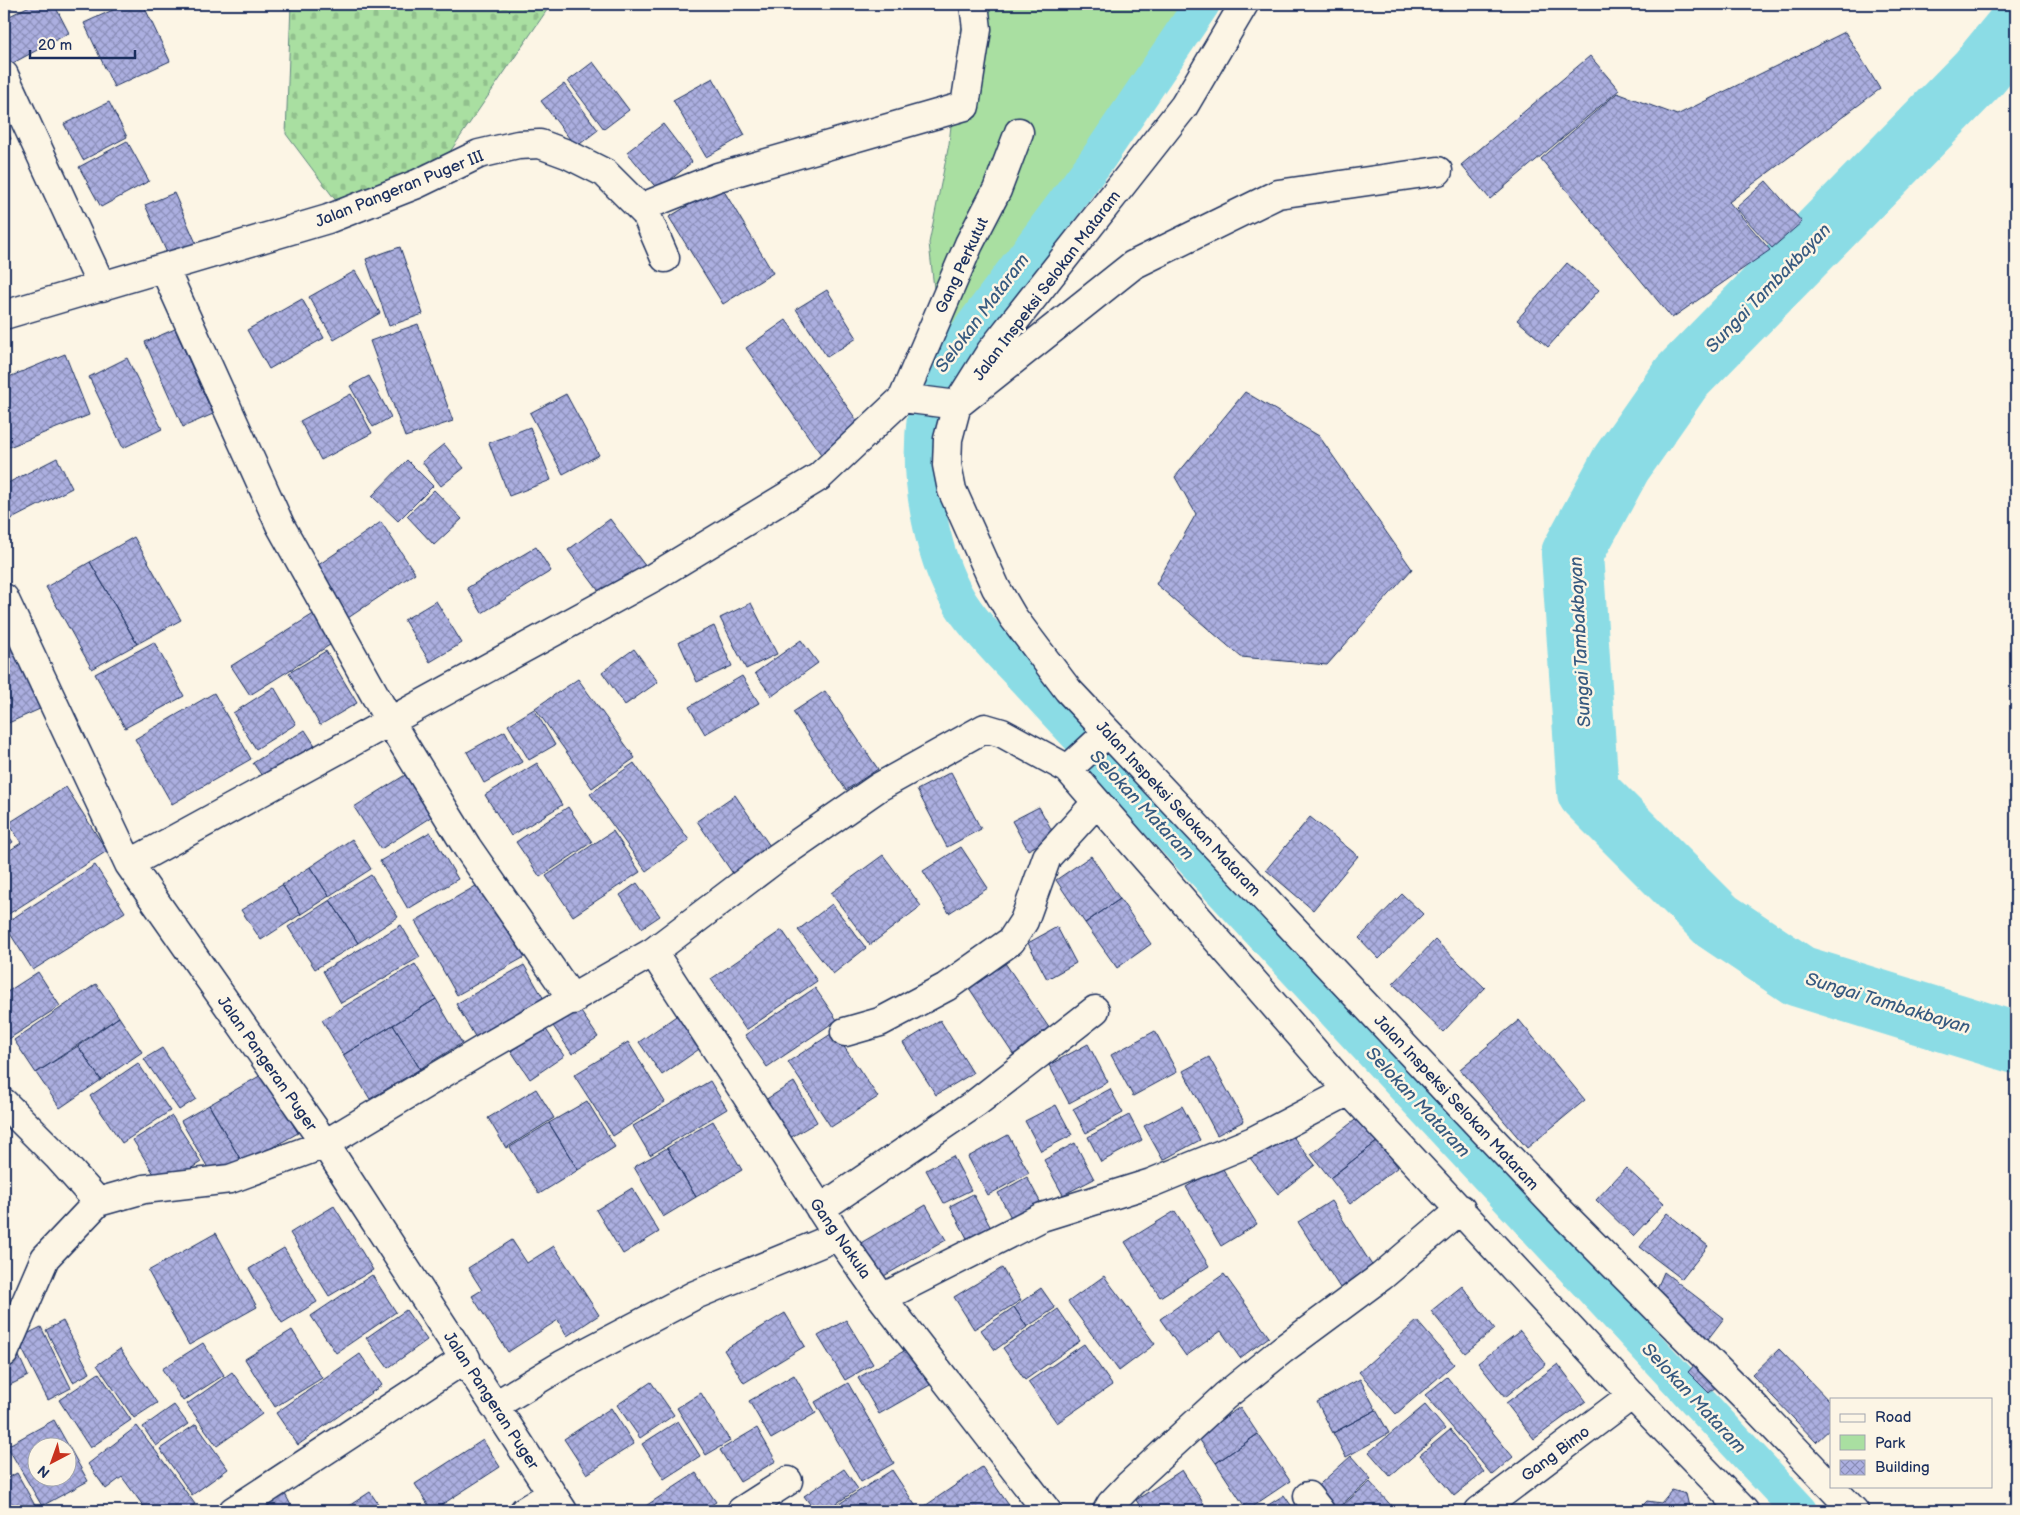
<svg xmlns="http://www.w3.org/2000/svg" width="2020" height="1515" font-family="'Balsamiq Sans',sans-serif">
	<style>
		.green { fill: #a9dfa1; stroke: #628780 }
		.cemetery { fill: url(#cemetery-stones); stroke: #628780 }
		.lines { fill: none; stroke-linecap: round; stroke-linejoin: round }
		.canal { stroke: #8bdce5; stroke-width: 36 }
		.river { stroke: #8bdce5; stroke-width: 62 }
		.building { fill: url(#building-cross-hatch); stroke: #1b2f5e; fill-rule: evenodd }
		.minor-casing { stroke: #1b2f5e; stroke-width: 31 }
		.minor { stroke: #fcf5e5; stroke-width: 28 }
		.labels { text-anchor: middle; stroke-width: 5; stroke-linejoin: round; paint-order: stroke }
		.street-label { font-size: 16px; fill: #1b2f5e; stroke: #fcf5e5 }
		.water-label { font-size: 18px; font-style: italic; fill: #375a80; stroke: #fcf5e5 }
	</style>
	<defs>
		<pattern id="cemetery-stones" width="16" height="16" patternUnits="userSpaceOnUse" patternTransform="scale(1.25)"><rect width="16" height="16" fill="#a9dfa1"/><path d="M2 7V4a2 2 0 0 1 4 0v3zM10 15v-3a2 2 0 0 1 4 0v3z" fill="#91c08d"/></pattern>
		<pattern id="building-cross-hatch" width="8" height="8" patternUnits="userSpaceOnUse" patternTransform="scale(1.25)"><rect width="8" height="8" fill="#acafe0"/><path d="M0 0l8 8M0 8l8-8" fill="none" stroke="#8b8fb9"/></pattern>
	</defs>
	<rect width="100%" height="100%" fill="#fcf5e5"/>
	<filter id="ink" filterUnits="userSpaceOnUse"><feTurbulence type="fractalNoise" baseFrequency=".02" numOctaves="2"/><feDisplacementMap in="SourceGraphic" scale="10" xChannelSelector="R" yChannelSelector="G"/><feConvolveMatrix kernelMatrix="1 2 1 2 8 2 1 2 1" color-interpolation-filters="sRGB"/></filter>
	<g filter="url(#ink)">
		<path class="green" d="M964 4H1193L941 352 929 243 949 144Z"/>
		<path class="cemetery" d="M291 4H541L547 10 443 162 337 202 286 134Z"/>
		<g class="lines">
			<path class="canal" d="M1202 4 1099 157 935 377C931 390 926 404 925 417 917 477 931 564 967 613 990 644 1020 672 1046 701L1800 1511"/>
			<path class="river" d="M2016 28 1979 73 1681 378 1621 464 1572 554 1588 792 1717 921 1799 976 2016 1043"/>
		</g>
		<path class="building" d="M4 4H19L4 12Z
			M33 4H54L69 33 11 64 4 51V19Z
			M126 4H143L170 61 114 87 84 23Z
			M1845 32 1880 89 1729 202 1770 250 1672 318 1541 159 1617 93 1677 115Z
			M1590 56 1619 90 1490 199 1461 165Z
			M593 62 629 110 604 129 568 81Z
			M713 78 745 135 706 157 673 100Z
			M564 84 598 130 576 147 541 101Z
			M109 102 127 137 83 160 64 124Z
			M4 124 11 139 4 143Z
			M663 124 692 162 658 190 627 152Z
			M127 141 149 181 101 207 79 167Z
			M1766 181 1802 222 1772 248 1736 208Z
			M721 186 773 273 723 304 669 217Z
			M174 193 196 243 168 255 145 205Z
			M400 247 423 314 389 326 366 259Z
			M1567 263 1599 290 1548 347 1517 320Z
			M355 271 380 313 334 340 309 297Z
			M827 290 857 338 827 357 796 309Z
			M302 299 324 338 269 369 247 330Z
			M786 320 863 429 823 457 746 348Z
			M418 324 453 421 405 437 370 341Z
			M175 329 213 414 183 427 145 342Z
			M65 354 89 415 4 449V379Z
			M127 358 162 429 123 448 89 377Z
			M369 376 391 417 373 427 350 386Z
			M1245 392 1319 436 1412 569 1327 665 1241 657 1156 584 1196 514 1175 477Z
			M351 394 372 433 321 460 300 421Z
			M566 394 599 455 563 474 530 413Z
			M530 427 551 480 509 496 489 443Z
			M444 444 464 468 441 486 422 462Z
			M57 458 72 488 4 523V485Z
			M407 460 433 486 398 521 372 496Z
			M434 490 462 519 434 545 407 516Z
			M610 519 646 567 604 598 568 550Z
			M381 522 415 573 348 618 314 568Z
			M134 537 181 620 137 644 90 562Z
			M536 547 551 571 482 613 467 588Z
			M90 562 137 644 92 669 46 587Z
			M436 601 462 643 430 662 404 620Z
			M751 603 777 654 746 669 720 618Z
			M315 613 333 643 250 695 231 666Z
			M714 626 732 666 697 682 679 642Z
			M801 640 818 663 772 696 755 673Z
			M154 642 184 696 125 728 95 674Z
			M13 645 42 708 4 725V649Z
			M634 649 658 682 625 705 602 672Z
			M326 651 357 703 320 725 289 673Z
			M742 676 759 703 705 734 689 707Z
			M578 679 635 758 592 788 535 708Z
			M274 687 296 724 256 749 233 713Z
			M825 691 878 769 846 790 793 712Z
			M214 693 251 759 172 804 135 739Z
			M534 709 555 745 529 760 508 725Z
			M305 730 318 750 267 783 253 763Z
			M505 731 522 762 484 783 467 752Z
			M537 763 562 805 511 836 485 795Z
			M634 763 689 840 646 871 590 794Z
			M410 772 437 813 381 849 354 807Z
			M951 772 981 829 947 847 917 790Z
			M66 787 107 851 7 915 4 910V854L21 843 9 823Z
			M735 795 774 852 736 878 697 821Z
			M568 807 592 842 540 877 516 842Z
			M1039 807 1055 836 1028 850 1012 821Z
			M1310 817 1358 856 1313 910 1266 870Z
			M4 829 13 842 4 848Z
			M613 831 640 872 573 916 546 876Z
			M430 832 458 879 408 909 380 861Z
			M352 839 371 869 329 896 310 867Z
			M961 847 988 888 949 913 923 871Z
			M883 855 921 906 870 945 831 893Z
			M1091 856 1120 899 1085 923 1056 880Z
			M95 865 125 912 33 970 4 924Z
			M310 867 329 896 301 914 282 885Z
			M371 875 398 917 358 943 330 900Z
			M488 879 530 954 457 995 415 921Z
			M637 883 660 916 642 928 620 895Z
			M282 885 301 914 261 940 241 910Z
			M1402 894 1423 914 1379 959 1359 938Z
			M1120 899 1151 944 1117 968 1085 923Z
			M330 900 358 943 315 969 288 927Z
			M832 904 866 948 833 974 798 930Z
			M401 925 420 957 341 1003 323 971Z
			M1057 927 1076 963 1047 979 1028 943Z
			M782 930 817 981 746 1030 711 979Z
			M1435 940 1485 988 1443 1032 1393 984Z
			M1003 960 1054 1035 1017 1060 967 985Z
			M415 964 436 999 343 1055 322 1020Z
			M524 965 548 1006 480 1045 456 1004Z
			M38 972 60 1006 4 1042V994Z
			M96 984 119 1017 36 1073 14 1040Z
			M815 988 837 1020 767 1067 745 1035Z
			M436 999 462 1043 420 1069 393 1025Z
			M577 1006 598 1037 572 1054 551 1023Z
			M682 1012 705 1045 662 1075 639 1042Z
			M119 1017 142 1052 101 1080 78 1046Z
			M940 1020 973 1073 936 1095 903 1043Z
			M1519 1020 1585 1100 1527 1148 1460 1069Z
			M393 1025 420 1069 370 1099 343 1055Z
			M545 1028 564 1056 530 1079 511 1051Z
			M1155 1031 1177 1072 1133 1096 1111 1055Z
			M834 1032 878 1097 831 1127 788 1062Z
			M628 1042 665 1102 613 1136 574 1075Z
			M1088 1044 1108 1082 1069 1103 1049 1065Z
			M78 1046 101 1080 60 1108 36 1073Z
			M162 1048 196 1099 179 1110 144 1059Z
			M1209 1057 1244 1121 1217 1135 1183 1071Z
			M138 1063 170 1111 122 1143 90 1096Z
			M263 1074 298 1133 243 1164 209 1105Z
			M710 1081 727 1109 650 1155 633 1126Z
			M794 1082 817 1122 788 1139 765 1100Z
			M536 1089 554 1118 506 1148 488 1118Z
			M1110 1089 1123 1113 1086 1133 1073 1109Z
			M587 1101 615 1147 578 1170 549 1123Z
			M209 1105 243 1164 215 1180 181 1121Z
			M1056 1105 1072 1135 1041 1151 1025 1121Z
			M1182 1106 1200 1140 1163 1160 1144 1126Z
			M1129 1115 1142 1140 1101 1162 1088 1137Z
			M172 1116 201 1162 162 1187 133 1140Z
			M1359 1117 1378 1141 1330 1178 1311 1154Z
			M713 1121 742 1170 696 1197 667 1148Z
			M549 1123 578 1170 539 1194 510 1147Z
			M1287 1129 1315 1165 1278 1194 1250 1158Z
			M1008 1135 1029 1173 988 1195 968 1157Z
			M1378 1141 1398 1167 1350 1204 1330 1178Z
			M1075 1143 1094 1179 1063 1195 1044 1160Z
			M667 1148 696 1197 663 1217 634 1167Z
			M953 1156 971 1190 944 1203 926 1170Z
			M1221 1166 1257 1224 1221 1246 1186 1187Z
			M1626 1168 1664 1203 1633 1236 1596 1200Z
			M1027 1177 1045 1211 1016 1227 998 1193Z
			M632 1188 659 1232 623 1254 596 1210Z
			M973 1194 992 1230 969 1242 950 1206Z
			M1331 1201 1375 1270 1342 1291 1298 1222Z
			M926 1205 946 1240 872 1283 852 1248Z
			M334 1206 373 1270 329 1296 290 1233Z
			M1175 1211 1209 1266 1160 1297 1125 1242Z
			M1667 1213 1708 1246 1682 1279 1640 1247Z
			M216 1233 257 1307 189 1345 148 1271Z
			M512 1240 527 1263 554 1246 599 1315 567 1336 558 1320 508 1352 472 1296 482 1290 468 1268Z
			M284 1248 317 1302 282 1323 249 1269Z
			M1002 1268 1021 1300 974 1329 954 1297Z
			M1664 1272 1724 1318 1708 1339 1653 1298Z
			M1224 1274 1269 1337 1240 1358 1221 1331 1186 1356 1160 1319Z
			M372 1275 396 1312 336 1353 311 1316Z
			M1104 1276 1155 1344 1119 1371 1068 1302Z
			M1462 1286 1495 1329 1465 1353 1431 1311Z
			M1041 1288 1055 1308 1027 1327 1014 1307Z
			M1014 1307 1027 1327 995 1350 981 1330Z
			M1058 1309 1080 1341 1025 1380 1003 1348Z
			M406 1310 427 1340 388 1368 366 1338Z
			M785 1313 805 1346 744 1383 724 1350Z
			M846 1320 873 1364 845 1380 818 1336Z
			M63 1321 90 1373 73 1382 46 1330Z
			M1417 1321 1454 1364 1396 1414 1359 1372Z
			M41 1327 71 1388 48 1400 17 1339Z
			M292 1330 322 1378 275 1407 245 1359Z
			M1520 1331 1546 1364 1505 1397 1478 1363Z
			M203 1343 224 1375 183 1401 162 1369Z
			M1084 1344 1112 1385 1057 1423 1028 1382Z
			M909 1348 930 1385 879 1414 858 1378Z
			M120 1349 157 1403 134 1418 97 1365Z
			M1779 1349 1831 1403V1428L1816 1442 1752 1375Z
			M18 1354 28 1376 4 1388V1361Z
			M360 1354 382 1385 298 1445 276 1413Z
			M1698 1361 1720 1383 1709 1393 1688 1372Z
			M1558 1364 1586 1401 1534 1439 1506 1403Z
			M232 1372 262 1414 217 1446 187 1404Z
			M99 1373 131 1420 90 1448 59 1400Z
			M794 1375 816 1413 771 1439 749 1401Z
			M1447 1377 1513 1457 1492 1475 1425 1395Z
			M1360 1379 1376 1410 1333 1433 1317 1402Z
			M651 1382 674 1415 640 1438 617 1405Z
			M848 1383 894 1463 861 1482 815 1402Z
			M701 1393 730 1441 706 1455 677 1408Z
			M174 1405 188 1424 156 1446 143 1427Z
			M1425 1405 1445 1429 1390 1476 1369 1452Z
			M1240 1407 1258 1434 1216 1463 1197 1436Z
			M611 1408 634 1444 587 1474 564 1439Z
			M1376 1410 1389 1433 1346 1457 1333 1433Z
			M54 1420 88 1481 42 1506 7 1446ZM38 1448H68V1478H38Z
			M678 1421 700 1456 664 1479 642 1444Z
			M196 1424 228 1469 192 1495 160 1449Z
			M137 1426 195 1504 186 1511H147L122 1477 106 1489 88 1464Z
			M757 1428 776 1461 740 1482 720 1450Z
			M1450 1430 1484 1472 1454 1496 1420 1455Z
			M1258 1434 1290 1481 1247 1510 1216 1463Z
			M483 1440 500 1467 432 1511 415 1484Z
			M1351 1456 1371 1479 1334 1511H1328L1311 1492Z
			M982 1467 1013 1511H924L922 1508Z
			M844 1469 858 1489 825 1511H815L804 1496Z
			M892 1470 917 1508 912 1511H828Z
			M1182 1470 1204 1504 1192 1511H1143L1136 1500Z
			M17 1473 38 1511H4V1480Z
			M696 1473 716 1502 702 1511H638Z
			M1370 1482 1396 1511H1339L1338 1509Z
			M1672 1490 1686 1494 1690 1511H1637L1647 1501 1661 1503Z
			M284 1492 294 1511H245Z
			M370 1492 383 1511H341Z
			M1284 1495 1295 1511H1259Z
			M1204 1504 1209 1511H1192Z"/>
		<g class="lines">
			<defs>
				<path id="minor" d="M1244 4 1184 106 991 351 957 405 948 439 947 465 952 490 996 588 1013 617 1068 690 1556 1207 1755 1407 1854 1511
					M4 75 102 287
					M640 208 718 177 965 106 977 29 974 4
					M164 268 280 525 390 722 467 847 573 1000
					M4 315 328 219 417 184 479 154 518 145 540 144 567 154 605 173 646 214 665 258
					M903 398 969 244 997 190 1019 132
					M4 598 129 864 325 1144 563 1511
					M1068 769 1107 733
					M129 864 654 577 819 477 903 398 957 405 1133 265 1278 194 1438 171
					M653 952 838 1236 882 1298 1047 1511
					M845 1032 880 1022 946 987 1011 941 1024 921 1047 857 1097 802
					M4 1103 57 1156 98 1202
					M820 1209 976 1103 1095 1010
					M882 1298 1042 1217 1151 1183 1253 1141 1349 1091
					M4 1353 45 1258 98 1202 144 1189 230 1179 325 1144 487 1047 653 952 778 857 879 787 985 728 1002 733 1068 769 1349 1091 1632 1395 1744 1511
					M494 1406 562 1365 695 1295 838 1236
					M1308 1496 1320 1511
					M233 1511 466 1358
					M524 1511 552 1494
					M741 1511 788 1481
					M1107 1511 1111 1504 1130 1484 1225 1396 1282 1350 1382 1276 1461 1209
					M1479 1511 1632 1395"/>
			</defs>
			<use href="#minor" class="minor-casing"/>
			<use href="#minor" class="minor"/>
		</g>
	</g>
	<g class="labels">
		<g class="street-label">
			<text transform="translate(399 188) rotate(-22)" y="6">Jalan Pangeran Puger III</text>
			<text transform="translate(961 265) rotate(-65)" y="6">Gang Perkutut</text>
			<text transform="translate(1046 285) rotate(-53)" y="6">Jalan Inspeksi Selokan Mataram</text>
			<text transform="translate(1179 808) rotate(47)" y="6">Jalan Inspeksi Selokan Mataram</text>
			<text transform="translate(268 1063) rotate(55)" y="6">Jalan Pangeran Puger</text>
			<text transform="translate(1457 1102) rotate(47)" y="6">Jalan Inspeksi Selokan Mataram</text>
			<text transform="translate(841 1238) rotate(55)" y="6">Gang Nakula</text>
			<text transform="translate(492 1400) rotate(57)" y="6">Jalan Pangeran Puger</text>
			<text transform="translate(1555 1453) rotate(-37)" y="6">Gang Bimo</text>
		</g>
		<g class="water-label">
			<text transform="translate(1768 288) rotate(-46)" y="6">Sungai Tambakbayan</text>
			<text transform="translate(982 313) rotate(-53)" y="6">Selokan Mataram</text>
			<text transform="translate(1580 642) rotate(-93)" y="6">Sungai Tambakbayan</text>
			<text transform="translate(1142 805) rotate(47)" y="6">Selokan Mataram</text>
			<text transform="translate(1888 1003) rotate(17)" y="6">Sungai Tambakbayan</text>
			<text transform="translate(1418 1102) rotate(47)" y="6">Selokan Mataram</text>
			<text transform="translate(1694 1398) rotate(47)" y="6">Selokan Mataram</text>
		</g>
	</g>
	<rect width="2020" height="1515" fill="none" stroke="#fcf5e5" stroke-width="20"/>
	<rect x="10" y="10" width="2000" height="1495" fill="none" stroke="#1b2f5e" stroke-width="2" filter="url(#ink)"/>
	<rect x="1830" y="1398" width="162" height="90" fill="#fcf5e5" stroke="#a2a6af"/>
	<rect x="1840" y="1414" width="25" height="8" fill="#fcf5e5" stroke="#a2a6af"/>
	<text x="1875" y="1422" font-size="15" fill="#1b2f5e">Road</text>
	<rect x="1840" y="1435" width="25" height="15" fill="#a9dfa1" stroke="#a2a6af"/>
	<text x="1875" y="1448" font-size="15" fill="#1b2f5e">Park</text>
	<rect x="1840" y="1460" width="25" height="15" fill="url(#building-cross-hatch)" stroke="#a2a6af"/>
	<text x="1875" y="1472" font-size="15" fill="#1b2f5e">Building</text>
	<g transform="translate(52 1462) rotate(221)"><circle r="24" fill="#fcf5e5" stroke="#a2a6af"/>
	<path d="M0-4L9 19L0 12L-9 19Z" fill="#c8321e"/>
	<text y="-8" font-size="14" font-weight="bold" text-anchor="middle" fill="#1b2f5e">N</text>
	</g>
	<path d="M30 50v8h105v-8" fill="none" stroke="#1b2f5e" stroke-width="2.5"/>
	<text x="38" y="50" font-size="15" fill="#1b2f5e" stroke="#fcf5e5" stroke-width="4" paint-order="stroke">20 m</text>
</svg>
